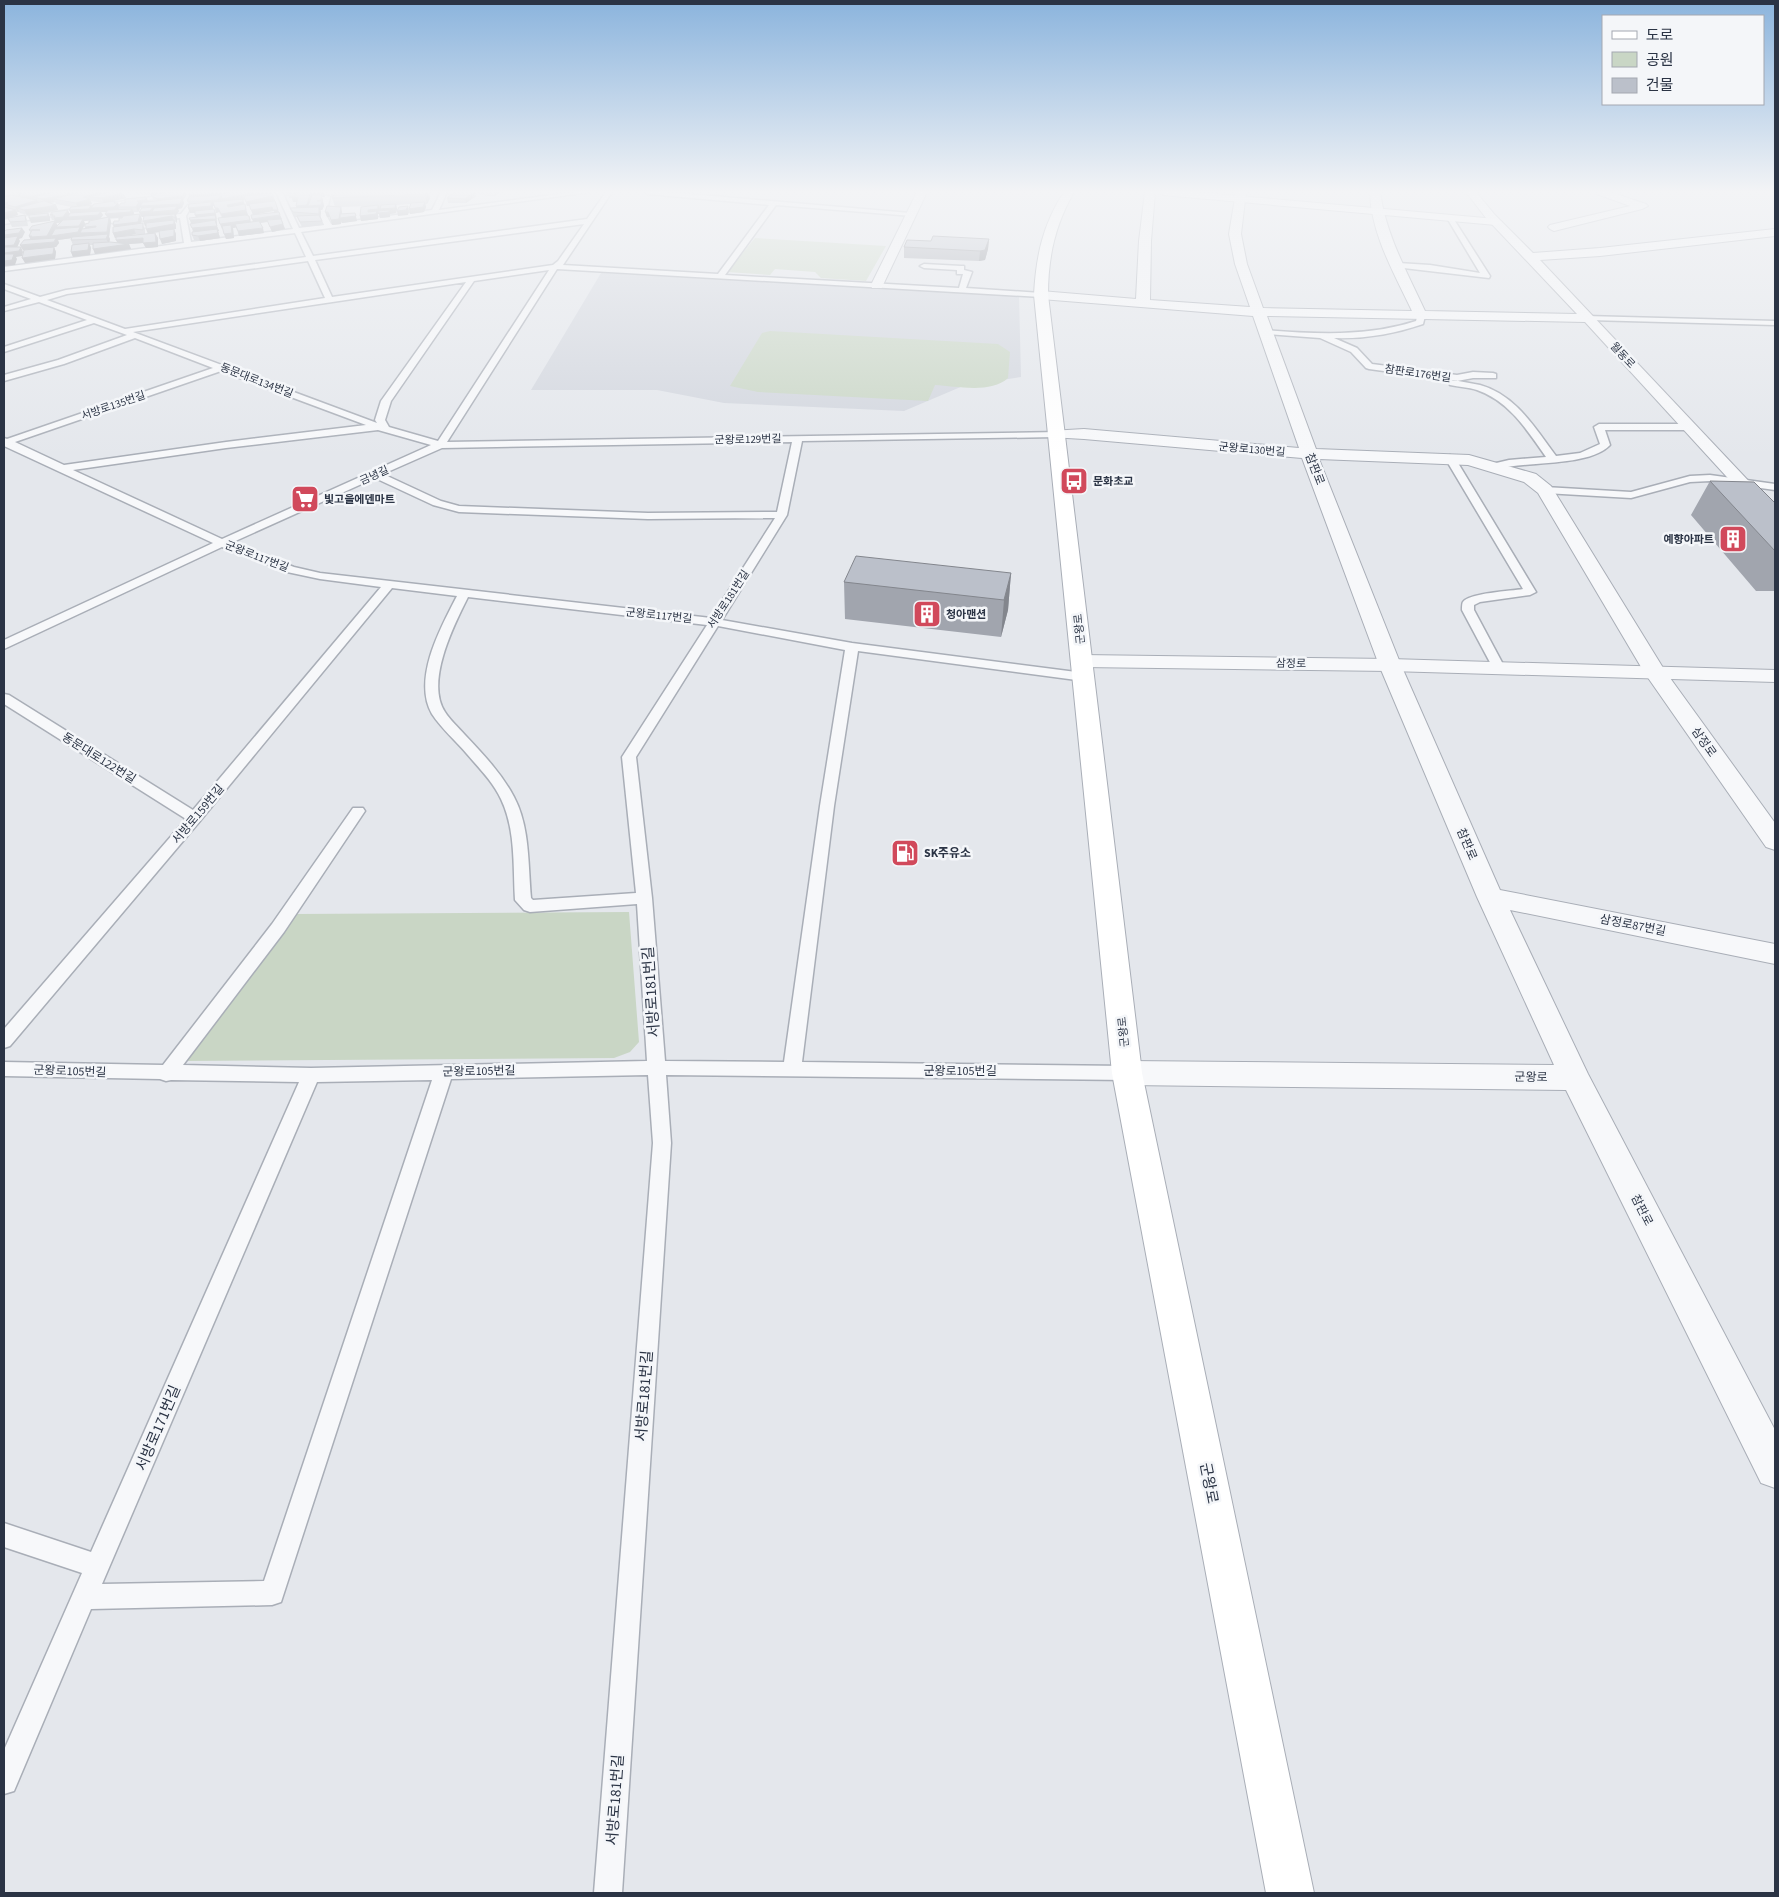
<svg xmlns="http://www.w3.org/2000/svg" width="1779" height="1897" font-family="'Source Sans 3','Noto Sans KR',sans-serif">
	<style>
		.built { fill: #d2d6de }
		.green { fill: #c9d6c5 }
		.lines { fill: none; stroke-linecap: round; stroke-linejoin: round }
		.service-casing { stroke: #a9aeb7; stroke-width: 3 }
		.minor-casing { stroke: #a9aeb7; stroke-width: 2 }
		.tertiary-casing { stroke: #a9aeb7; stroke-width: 2 }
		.secondary-casing { stroke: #a9aeb7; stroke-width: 2 }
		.service { fill: #f7f8fa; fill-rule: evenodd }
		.minor { fill: #f7f8fa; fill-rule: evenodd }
		.tertiary { fill: #f7f8fa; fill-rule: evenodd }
		.secondary { fill: #fff; fill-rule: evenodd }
		.wall { fill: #a1a5ae; fill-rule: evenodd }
		.shaded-wall { fill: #83868d; fill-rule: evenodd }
		.building { fill: #bbc0ca; stroke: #83868d }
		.labels { text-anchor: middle; stroke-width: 5; stroke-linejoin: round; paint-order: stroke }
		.far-street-label { font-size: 11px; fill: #2b3445; stroke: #f4f6f9 }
		.far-poi-label { font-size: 11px; font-weight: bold; fill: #2b3445; stroke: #f4f6f9; text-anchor: start }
		.street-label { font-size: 12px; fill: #2b3445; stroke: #f4f6f9 }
		.poi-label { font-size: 12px; font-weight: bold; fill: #2b3445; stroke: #f4f6f9; text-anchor: start }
		.near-street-label { font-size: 15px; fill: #2b3445; stroke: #f4f6f9 }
	</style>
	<rect width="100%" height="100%" fill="#e4e7ec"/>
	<path class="built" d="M601 273 1019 296 1021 377 963 386 904 411 724 403 657 390H531Z"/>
	<path class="green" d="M755 238 886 246 866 281 821 278 815 272 775 269 770 275 727 272Z
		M770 331 998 344 1010 352 1008 378C991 394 956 386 935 385L928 401 758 392 730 386 762 333Z
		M629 912 639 1042 630 1052 614 1058 183 1061 295 914Z"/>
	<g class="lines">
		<defs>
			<path id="service" d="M183 192H196L4 224V220Z
				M276 192H282L299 228 324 225 320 215 323 199H313L312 198C316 195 326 194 330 197L326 215 331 224 432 210 441 192H447L439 210 575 192H590L301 232 313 256 587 219 606 192H612L563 265 718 274 769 205 648 194 645 192H666L910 213 912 214V216L776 205 725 275 959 288 963 274H957V270L924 268 920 266 924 264 961 266H964V270L972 272 966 288 1041 293 1045 295 1041 297 557 269 447 442 1059 432V436L1056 437 802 441 787 515 722 620 852 643 1084 673 1090 677 1084 681 858 651 834 806 802 1062 1127 1066 1133 1068 1136 1073 1133 1078 1127 1080 666 1075 671 1143 622 1893H594L653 1143 648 1075 451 1079 281 1602 272 1605 91 1609 14 1791 4 1794V1750L82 1573 4 1547V1523L91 1552 299 1082 171 1080 166 1081 160 1079 4 1076V1062L163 1065 272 924 353 808H363L365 811 284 932 183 1065 311 1068 647 1061 637 904 530 912 524 910 515 900C513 867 516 830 501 799 493 782 479 768 467 754 456 741 441 728 432 714 412 679 441 627 457 596L392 588 200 821 10 1046 4 1048V1029L186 819 4 704V694L9 695 193 810 381 587 320 579 287 572 222 547 4 649V640L213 543 4 446V438L7 439 213 368 135 338 64 364 4 381V375L58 360 127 335 94 323 4 352V347L87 320 39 302 4 311V307L31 299 4 289V284L40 297 66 290 306 257 295 233 4 271V267L184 243 180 218 63 226 60 224 63 222 181 214 188 205 191 207 186 216 191 242 293 229ZM584 224 558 261 553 265 332 297 315 260ZM308 261 325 298 125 329 47 300 67 294ZM549 270 438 441 389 427 385 420 391 401 474 281ZM466 282 381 401 375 420 377 423 133 332ZM221 371 366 425 226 442 64 465 15 442ZM378 430 431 445 222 539 73 470 226 448ZM792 442 777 512 648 513 459 506 441 501 383 474 442 448ZM375 478 433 505 459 512 648 519 775 518 711 618 320 573 294 567 231 543ZM468 597 707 625 622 757 636 893 533 900 531 898C528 865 530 827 514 797 502 774 483 754 465 735 458 727 450 720 445 712 425 682 454 625 468 597ZM718 626 845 650 820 806 784 1062 665 1061 652 898 636 757ZM432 1080 264 1581 102 1584 317 1082Z
				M1450 216 1453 218 1490 276 1489 278 1395 267 1394 265 1398 263 1430 265 1480 273 1447 218Z
				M1418 314 1425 316 1423 324C1394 334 1365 339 1334 338L1357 348 1372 364 1457 375 1473 372 1493 373 1496 374V378H1473L1457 381 1369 369 1366 368 1351 352 1320 338 1265 334 1261 332 1265 330C1316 334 1367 337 1416 321Z
				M1586 316 1775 321V325L1589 320 1585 318Z
				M1453 380C1462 382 1471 383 1480 385 1516 395 1535 428 1556 456L1580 453 1600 444 1594 427 1599 424H1690L1695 427 1690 430H1605L1610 445C1589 467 1527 461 1496 469L1492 468V464L1509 460 1546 457C1527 430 1509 401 1477 390 1468 387 1459 387 1450 385V381Z
				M1450 455 1455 458 1536 592 1530 595 1480 602 1474 605V610L1505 668 1499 672 1493 668 1462 610C1462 608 1462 603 1463 602 1468 593 1512 591 1523 589L1445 458Z
				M1710 475 1775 484V490L1710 481 1690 482 1631 498 1545 493 1540 490 1545 487 1631 492 1690 476Z"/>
			<path id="minor" d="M917 192H927L883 285 882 288H872L871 285Z
				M1145 192H1155L1151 241 1150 300 1250 307 1235 264 1229 234 1236 192H1246L1241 234 1247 264 1263 308 1412 311C1394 273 1371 234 1370 192H1380C1386 235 1407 272 1425 311L1577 314 1486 218 1466 192H1476L1494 214 1533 253 1600 248 1775 229V236L1600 256 1540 260 1775 509V524L1769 523 1585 322 1267 316 1316 449 1469 455 1536 474 1551 486 1665 671 1775 823V850L1766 847 1644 672 1538 493 1524 482 1468 465 1319 459 1401 665 1500 890 1775 944V964L1510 910 1588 1074 1775 1430V1488L1761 1483 1566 1090 1127 1085 1116 1082 1112 1073 1116 1064 1127 1061 1554 1065 1477 897 1379 665 1302 458 1084 439 1050 437 1048 434 1050 431 1084 429 1299 448 1253 316 1041 299 1034 295 1041 291 1136 299 1139 241Z
				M1596 192H1610L1646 204 1648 206 1642 209 1554 231 1550 229 1548 227 1550 225 1630 206 1597 194Z"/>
			<path id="tertiary" d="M1082 655 1390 659 1775 670V682L1390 671 1082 667 1075 665 1071 661 1075 657Z"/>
			<path id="secondary" d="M1064 192H1074C1055 225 1048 257 1048 295L1142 1073 1314 1893H1266L1112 1073 1034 295C1036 256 1043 224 1064 192Z
				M1158 192H1195L1496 219 1502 222 1496 225 1163 195Z"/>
		</defs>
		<use href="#service" class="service-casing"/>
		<use href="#minor" class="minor-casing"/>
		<use href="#tertiary" class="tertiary-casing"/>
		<use href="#secondary" class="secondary-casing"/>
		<use href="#service" class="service"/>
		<use href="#minor" class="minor"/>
		<use href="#tertiary" class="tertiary"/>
		<use href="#secondary" class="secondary"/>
	</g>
	<path class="wall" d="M9 192H107L126 198 104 203 91 201 92 204 86 205H91L92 207 115 203H118L119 206 155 201 153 199 151 195 133 193V192H167L187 194 183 200 184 203 182 208 178 209 179 211 176 215 177 219V223L174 221 176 225V229H174L176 234V241L162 244 160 232 153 233H155L158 238V247L146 248 143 243 129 244 131 249 95 254 93 245H90L91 248 90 255 73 257 71 252 73 245 71 240 72 238 58 240 59 243 56 247H54L56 252 55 259 25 263 28 250H23L20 245 31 240V233L29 230 54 221V220H52L50 215 70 214 71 213 69 210 72 207 56 204 55 202 50 203 56 205 58 210 48 212 27 215 20 213 19 212H17L18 215 12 217 25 215 27 220 28 226 12 227 8 218H4V194L7 196H17L10 193ZM141 207V209L139 212 142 217H144L148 233 145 234V228L141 224 142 219 134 214V212H138ZM101 212H107L105 214 107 217 101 218 103 215ZM122 217 114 227 113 233 115 238H116L117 243 109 242 110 239 109 237 111 222 110 218ZM94 220 89 223 86 228 82 229 85 224 84 221ZM55 221 56 223 61 222 58 226ZM136 234H142L125 236Z
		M191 192H272L275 201 268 202 275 201 285 229 272 232 268 222 260 223 264 233 239 236 236 227 233 228 234 238 226 239 223 229H222V218L219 212 216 213 214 205H213V209H214L216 214 217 224H216L219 231H218L220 238 200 241 194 240 192 235 193 232 190 220 196 217 195 213H190L189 204 187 201 189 197ZM245 199 247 206H250L274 211V212L251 222 249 216 246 215H248L243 200Z
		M285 192H324L325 197H322L324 206 322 210H320L321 212 320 218 324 225 302 227 297 217H294L290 208H296V206L297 202H293L292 198H289V196H286Z
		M333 192H432L430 194H429L430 198 427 204H425L426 207 424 212 410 214 409 209 411 204 396 205 397 209 396 213 390 214V217L380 218 379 214H378V219L361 221 360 216 368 206 339 207H341L342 214 355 213 357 221 342 223 341 221V224L332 225 330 217H327L335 207 331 195Z
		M455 192H475L476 196 466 203H448L447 198Z
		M479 192H501L495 196 480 195Z
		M989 239 988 249 985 260 979 261 904 258V247L931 241Z
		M1710 481 1775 503V591H1756L1691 515Z
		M1011 573 1008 610 1001 637 845 619 844 582Z"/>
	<path class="shaded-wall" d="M17 192H38H20L22 196 19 197Z
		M48 192 50 197H33L34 201 37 200 39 205 17 208 19 212H18L15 207 32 202 29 197Z
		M99 192H107L108 194 89 197 92 204 78 208 76 203 83 197Z
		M151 192H167V193L152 195Z
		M184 192H186L187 194 183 200 184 203 182 208 178 209 179 211 176 215 177 219V223L175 218V215L142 217 139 212 142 211 141 207 138 212 136 207 137 201 146 197 148 201 159 204 157 199Z
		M227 192H231L228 198 255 192H264L265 194 243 200 245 207 229 210 224 204 222 200 220 205 213 206V211L190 213 188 208 205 206 203 201 190 200 189 195Z
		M297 192H306L300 202H293L292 198 296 197 295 193Z
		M324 192 325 197H322L324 206 322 210H320L321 212 320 219 319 214 297 211 296 206 310 194Z
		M426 192H429L430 198 427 204 425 194Z
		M474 192H475L476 196 466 203 465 199Z
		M495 192H501L495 196Z
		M123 193 126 198 104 203 102 198Z
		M70 194 72 199H53L55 202 44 204 42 199Z
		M273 196 275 201 247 206 246 202Z
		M115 201 116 204 118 203 120 207H118L119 209 117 212H101L103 215 100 219 84 221 85 224 82 230 83 232 82 233 107 232 109 218H108L105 214 130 212 132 209 134 213 132 217 110 218 111 222 109 237 110 239 109 244 106 239 107 237 82 238 81 235 80 237 58 240 59 243 56 247H54L56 252 55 259 25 263 22 258 53 254 54 247 23 250 20 245 54 242 55 241H53L52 237 50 241 33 242V241H31L29 236H32V237L47 236 55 221 58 226 57 227 79 226 81 221 70 222 68 218 66 222 56 223 54 218 63 217 68 210 70 215 69 217 98 215 99 212 93 213 92 211 91 214 72 215 69 210 89 209 91 205 92 208 114 207 115 206 114 203ZM56 228 59 232 78 231V232L53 235Z
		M425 202 426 207 424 212 410 214 409 209Z
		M396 204 397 209 396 213 390 214V217L380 218 379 214H378V219L361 221 360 216 368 212V210L378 205 380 210 379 213H381L380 209Z
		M56 205 58 210 48 212 27 215 24 210Z
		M408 206 409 211 408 215 398 216 397 211Z
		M272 207 278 210 279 215H275L274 211 253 215 251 210Z
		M341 207 342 212V218L355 213 357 221 342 223 341 221V224L332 225 331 220Z
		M215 208H218L219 212 216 213Z
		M214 209 216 214 217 224 192 225 190 220H197L195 215Z
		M16 210 18 215 5 219 4 213Z
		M246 210 248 215 223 219 221 214Z
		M325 212H328L330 217H327Z
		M48 213 50 217V221L31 223 29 218Z
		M140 214 142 219 140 227 116 230 113 225Z
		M280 215 282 219 254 224 252 219Z
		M172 216 174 221 145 226 143 221Z
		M174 220 176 225V229H174L176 234V241L162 244 160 239 174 229 148 234 146 229Z
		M250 220 252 225 233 228 234 238 226 239 224 234 232 228 222 229 220 224Z
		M283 224 285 229 272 232 270 227Z
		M96 226 99 231 87 232 85 227Z
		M217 226 219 231H218L220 238 200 241 198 236 194 233 192 228Z
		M22 228 25 232 22 238 19 239 20 241 16 250 4 251V235Z
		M263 228 264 233 239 236 238 231Z
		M134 229 136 234 115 238 113 233Z
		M155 233 158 238V247L146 248 143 243 129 244 131 249 95 254 93 249 119 245 116 240Z
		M989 239 988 249 985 260 979 261 980 251Z
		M89 243 91 248 90 255 73 257 71 252Z
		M21 247 23 252 22 256 16 257 17 259 15 265 4 266V253Z
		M1011 573 1008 610 1001 637 1004 600Z"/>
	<path class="building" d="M20 192H48L29 197Z
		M55 192H61L70 194 61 196 42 199 33 197Z
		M81 192H99L83 197 90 199 76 203 53 199Z
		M109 192H118L123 193 102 198 89 197Z
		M172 192H184L182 196 157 199 151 195Z
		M191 192H227L226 193 189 195Z
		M234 192H255L222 199 221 194Z
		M288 192H297L295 193H288Z
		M299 192H323L310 194 307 205 296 206 298 197 292 198Z
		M334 192H426L425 194 332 198 334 195H331Z
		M455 192H474L465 199 447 198Z
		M272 193 273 196 246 202 244 196Z
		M322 194 321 200 317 201H322L321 205 308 206 312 195Z
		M11 195 37 200 15 207 4 204 8 203 4 202V197Z
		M221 195 218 200 203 201H187L189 197Z
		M146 197V200L137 201 139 202 136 207H118L121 203H125V199Z
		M182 198 180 204 140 206 143 202H146Z
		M243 199V202L227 205 228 207 245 204 246 210 221 214 218 208H215L213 202Z
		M44 201 56 205 46 207 24 210 17 208Z
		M115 201 114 203H118L114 207 91 208 94 204Z
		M275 201 278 210H273L272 207 251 210 249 204Z
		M211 202V206L188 208 189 204Z
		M425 202 423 207 409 209 411 203Z
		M396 204 395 208 380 209 381 205Z
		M91 205 89 209 69 210 71 207Z
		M378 205V209L368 210V212L377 211 376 214 360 216 361 207Z
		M177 206 175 210 152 212 154 208Z
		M327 206 341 207 339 219 331 220 328 212H325Z
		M408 206 406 210 397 211 399 207Z
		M4 207 16 210 4 213Z
		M153 207 150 211 139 212 142 208Z
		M319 207V214L293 212 290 208Z
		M132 209 130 212 105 214 108 210Z
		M214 209 215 213 195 215V211Z
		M68 210 63 217 54 218 55 216H52L53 214 50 215 52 212Z
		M389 210V212L378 213V211Z
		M101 211 98 215 68 217 70 213Z
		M279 212 280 215 252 219 251 215Z
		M48 213V216L29 218V215Z
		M355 213 356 216 340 218V214Z
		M140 214 138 222 113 225 114 221H119V218H122L123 216Z
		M175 214V218L172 216 143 221 144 216Z
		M25 215 26 221 10 222 8 218Z
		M215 215 216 219 190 220 189 218Z
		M245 215 249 216 250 220 220 224 218 218Z
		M319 215 322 221 300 222 297 216Z
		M109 217 107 232 80 233 82 229 96 227V226L85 227V224L89 223V221Z
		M83 219 79 226 56 227 63 220Z
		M281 219 283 224 270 227 267 220Z
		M174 220V224L146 229V223Z
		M215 220 217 226 192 228 190 224Z
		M55 221 47 236 31 237 32 236H29L32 230H40H29L32 226Z
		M259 221 263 228 238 231 235 224Z
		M143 223V230L134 229 113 233V227Z
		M231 225 232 233 224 234 222 226Z
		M80 227 78 232 51 236 55 229Z
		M22 228 19 233 4 235V232L6 230Z
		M174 229V236L160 239 159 231Z
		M217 229 218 233 198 236 192 235V232Z
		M155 233 156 242 143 243V238L116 240V237Z
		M108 234 106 239 71 240 72 237Z
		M18 236 14 245 4 246V238Z
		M933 236 989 239 985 250 980 251 904 247 907 240 931 241Z
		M56 238 54 242 20 245 24 240Z
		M110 242 129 244 93 249V243Z
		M89 243 88 250 71 252 72 245Z
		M4 247H21L19 251 4 253Z
		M54 247 53 254 22 258 24 250Z
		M4 254H14L12 260 4 261Z
		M1710 481 1754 482 1775 503V551Z
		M856 556 1011 573 1004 600 844 582Z"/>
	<linearGradient id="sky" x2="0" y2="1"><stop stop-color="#8bb4dd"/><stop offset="0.42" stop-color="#f3f4f6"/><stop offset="1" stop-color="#f3f4f6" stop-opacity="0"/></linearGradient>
	<rect width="1779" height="457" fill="url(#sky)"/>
	<defs>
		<symbol id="bus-square" viewBox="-11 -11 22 22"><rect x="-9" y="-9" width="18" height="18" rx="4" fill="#d1495b" stroke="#f4f6f9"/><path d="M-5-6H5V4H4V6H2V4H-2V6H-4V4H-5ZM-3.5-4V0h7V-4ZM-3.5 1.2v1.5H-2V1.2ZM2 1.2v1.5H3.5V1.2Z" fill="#fff"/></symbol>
		<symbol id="supermarket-square" viewBox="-11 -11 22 22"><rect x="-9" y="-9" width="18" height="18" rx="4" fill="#d1495b" stroke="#f4f6f9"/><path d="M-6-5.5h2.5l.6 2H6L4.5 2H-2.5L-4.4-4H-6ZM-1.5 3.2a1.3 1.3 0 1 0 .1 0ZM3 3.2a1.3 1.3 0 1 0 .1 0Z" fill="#fff"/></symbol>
		<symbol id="building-square" viewBox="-11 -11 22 22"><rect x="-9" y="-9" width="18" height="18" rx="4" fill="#d1495b" stroke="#f4f6f9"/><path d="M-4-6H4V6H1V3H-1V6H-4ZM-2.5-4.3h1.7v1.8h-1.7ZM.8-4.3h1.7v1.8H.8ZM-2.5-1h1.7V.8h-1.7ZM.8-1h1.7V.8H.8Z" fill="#fff"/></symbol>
		<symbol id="fuel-square" viewBox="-11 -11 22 22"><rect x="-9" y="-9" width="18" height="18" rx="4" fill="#d1495b" stroke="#f4f6f9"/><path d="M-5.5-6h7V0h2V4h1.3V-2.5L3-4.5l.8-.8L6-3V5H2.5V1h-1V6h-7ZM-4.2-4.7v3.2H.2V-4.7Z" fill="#fff"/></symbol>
	</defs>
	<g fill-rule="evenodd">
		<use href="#bus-square" x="1058" y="465" width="32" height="32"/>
		<use href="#supermarket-square" x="289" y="483" width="32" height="32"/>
		<use href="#building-square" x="1717" y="523" width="32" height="32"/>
		<use href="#building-square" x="911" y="598" width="32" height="32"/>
		<use href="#fuel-square" x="889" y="837" width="32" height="32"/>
	</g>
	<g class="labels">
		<g class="far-street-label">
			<text transform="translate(1623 355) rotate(47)" y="4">월동로</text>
			<text transform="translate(1418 373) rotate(8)" y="4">참판로176번길</text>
			<text transform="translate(257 380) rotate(21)" y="4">동문대로134번길</text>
			<text transform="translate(113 405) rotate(-19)" y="4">서방로135번길</text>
			<text transform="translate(748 439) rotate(-1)" y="4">군왕로129번길</text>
			<text transform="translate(1252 449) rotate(5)" y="4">군왕로130번길</text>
			<text transform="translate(374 475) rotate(-24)" y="4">금녕길</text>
			<text transform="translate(257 556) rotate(21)" y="4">군왕로117번길</text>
			<text transform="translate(728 599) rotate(-57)" y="4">서방로181번길</text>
			<text transform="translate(659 615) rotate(6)" y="4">군왕로117번길</text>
			<text transform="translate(1079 629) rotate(-96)" y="4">군왕로</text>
			<text transform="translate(1291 663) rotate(1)" y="4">삼정로</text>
			<text transform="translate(1123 1032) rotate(-96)" y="4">군왕로</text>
		</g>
		<g class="far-poi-label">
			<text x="1093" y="485">문화초교</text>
			<text x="324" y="503">빛고을에덴마트</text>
			<text x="1714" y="543" text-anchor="end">예향아파트</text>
			<text x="946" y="618">청아맨션</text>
		</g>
		<g class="street-label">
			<text transform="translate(1315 469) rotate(69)" y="4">참판로</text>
			<text transform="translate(1704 742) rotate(55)" y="4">삼정로</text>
			<text transform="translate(99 758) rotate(32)" y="4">동문대로122번길</text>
			<text transform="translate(198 814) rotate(-50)" y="4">서방로159번길</text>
			<text transform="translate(1467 844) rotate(67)" y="4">참판로</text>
			<text transform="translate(1633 925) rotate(11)" y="4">삼정로87번길</text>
			<text transform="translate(70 1071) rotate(2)" y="4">군왕로105번길</text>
			<text transform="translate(479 1071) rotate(-1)" y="4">군왕로105번길</text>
			<text x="960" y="1075">군왕로105번길</text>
			<text transform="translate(1531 1077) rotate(1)" y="4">군왕로</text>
			<text transform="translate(1642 1210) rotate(63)" y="4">참판로</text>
		</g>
		<g class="poi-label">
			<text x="924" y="857">SK주유소</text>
		</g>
		<g class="near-street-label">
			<text transform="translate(651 992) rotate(-94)" y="5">서방로181번길</text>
			<text transform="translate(644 1396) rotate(-86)" y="5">서방로181번길</text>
			<text transform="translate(158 1428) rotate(-67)" y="5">서방로171번길</text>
			<text transform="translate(1209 1483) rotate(79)" y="5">군왕로</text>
			<text transform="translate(615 1800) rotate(-86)" y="5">서방로181번길</text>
		</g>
	</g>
	<rect width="1779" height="1897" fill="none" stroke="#2b3445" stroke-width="10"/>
	<rect x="1602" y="15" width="162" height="90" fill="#f4f6f9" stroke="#a4a8b1"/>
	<rect x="1612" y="31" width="25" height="8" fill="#ffffff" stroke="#a4a8b1"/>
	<text x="1646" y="40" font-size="15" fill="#2b3445">도로</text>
	<rect x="1612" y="52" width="25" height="15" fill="#c9d6c5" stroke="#a4a8b1"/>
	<text x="1646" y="65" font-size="15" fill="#2b3445">공원</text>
	<rect x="1612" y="78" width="25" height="15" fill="#bbc0ca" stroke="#a4a8b1"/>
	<text x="1646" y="90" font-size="15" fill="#2b3445">건물</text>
</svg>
